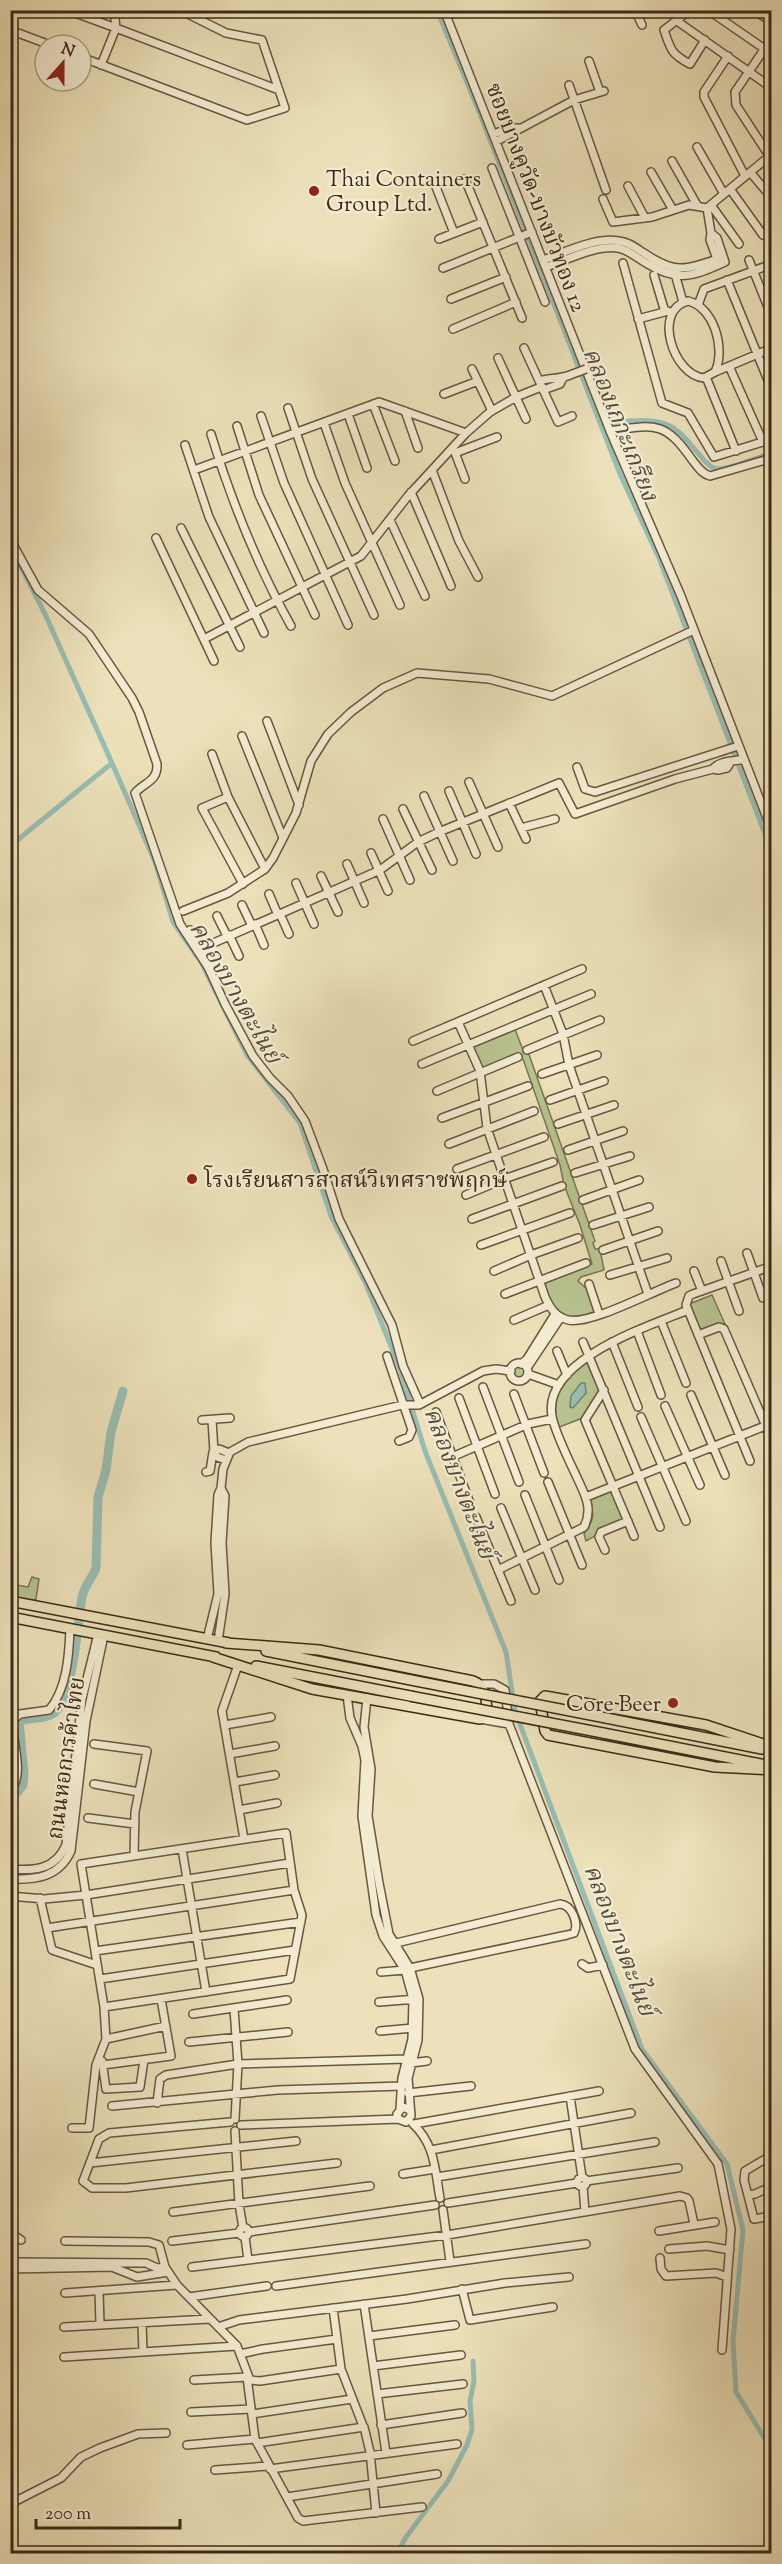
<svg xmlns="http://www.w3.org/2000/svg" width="782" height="2564" font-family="'Sorts Mill Goudy','Noto Serif Thai',serif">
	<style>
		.green { fill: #b7c390; stroke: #7a7653; stroke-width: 1.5 }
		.water { fill: #99bdb3; stroke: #758174; stroke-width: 1.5 }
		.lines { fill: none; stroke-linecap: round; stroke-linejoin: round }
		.canal { stroke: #99bdb3; stroke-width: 5 }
		.river { stroke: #99bdb3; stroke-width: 9 }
		.minor-casing { stroke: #6a563f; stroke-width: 10 }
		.major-casing { stroke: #3e2816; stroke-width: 12 }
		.minor { stroke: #f3ecd2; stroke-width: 7 }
		.major { stroke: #ece1ba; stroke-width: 9 }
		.minor-bridge-casing { stroke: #6a563f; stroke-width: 10; stroke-linecap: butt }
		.major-bridge-casing { stroke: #3e2816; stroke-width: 12; stroke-linecap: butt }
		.minor-bridge { stroke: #f3ecd2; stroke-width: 7 }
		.major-bridge { stroke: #ece1ba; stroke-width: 9 }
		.poi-dot { fill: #8f2418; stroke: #f3ecd2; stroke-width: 2 }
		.labels { text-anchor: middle; stroke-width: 4.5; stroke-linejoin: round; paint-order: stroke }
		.poi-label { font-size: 22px; fill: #3e2816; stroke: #f3ecd2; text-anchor: start }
		.street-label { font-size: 22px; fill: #3e2816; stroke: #f3ecd2 }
		.water-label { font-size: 24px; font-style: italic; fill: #554d3d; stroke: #f3ecd2 }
	</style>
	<rect width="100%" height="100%" fill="#ece1ba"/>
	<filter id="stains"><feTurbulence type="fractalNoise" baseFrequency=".00333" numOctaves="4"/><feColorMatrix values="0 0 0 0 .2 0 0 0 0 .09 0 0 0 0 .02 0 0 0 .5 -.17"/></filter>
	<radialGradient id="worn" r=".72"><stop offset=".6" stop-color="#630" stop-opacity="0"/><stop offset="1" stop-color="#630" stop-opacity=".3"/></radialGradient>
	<path class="green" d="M515 1029 523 1050 527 1049 595 1241 593 1243 595 1249H600L604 1270 581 1277 578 1281 590 1292 596 1311C564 1325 551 1313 544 1281L592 1264 580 1225 564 1185 560 1165 523 1059 521 1056 482 1069 473 1046Z
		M712 1295 725 1324 701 1333 689 1304Z
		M586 1359 601 1394 583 1423 580 1419 557 1428C552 1387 558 1387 586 1359Z
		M511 1372a8 8 0 1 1 16 0a8 8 0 1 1-16 0Z
		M614 1490 625 1520 586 1541 584 1534C593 1522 595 1515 590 1500Z
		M32 1577 39 1579 36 1599 32 1601 11 1599 10 1584 28 1587Z"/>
	<path class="water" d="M581 1383H585L586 1393 573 1408 570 1407 571 1396Z"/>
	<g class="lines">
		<path class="canal" d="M437 10 480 114 620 474 659 558 772 852
			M604 424C624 422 648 417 668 425 688 433 704 469 718 469 732 469 758 457 772 453
			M11 547 45 614 112 763 155 862 173 922 201 962 247 1055 300 1123 331 1216 366 1284 400 1369 425 1451 506 1652 515 1711 642 2049 727 2164 743 2230 733 2341 736 2392 767 2442 772 2456
			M10 846 112 763
			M397 2554 406 2537 448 2481 467 2445 472 2429 470 2401 474 2381 473 2361
			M549 2554H552"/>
		<path class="river" d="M10 1819 12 1799 23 1785 24 1773 19 1722C28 1716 43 1721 54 1713 73 1699 78 1622 82 1597 85 1584 92 1579 96 1568L98 1497 106 1470 111 1432 123 1391
			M10 1825V1855
			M10 2540 14 2554"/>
		<defs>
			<path id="minor" d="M67 10 116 28 114 10
				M444 10 610 431 681 596 772 831
				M635 10 642 25
				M690 10 664 30C671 50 671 54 690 64L705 40
				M708 10 772 54
				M754 10 772 22
				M677 21 772 88
				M10 30 50 45
				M772 38 735 92 736 105 772 160
				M728 56 704 92V97L745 176
				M81 57 247 120 285 108 262 40 226 33 180 10
				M589 61 600 92
				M101 65 116 28 279 90
				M569 85 606 190
				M494 134 509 128H518
				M497 141 574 100 604 91
				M697 147 724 194
				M672 161 697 205
				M492 168 545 302
				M651 172 673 210
				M750 172 772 198
				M465 179 522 318
				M628 186 645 218
				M436 187 454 233
				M730 189 763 235
				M603 199 613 222 652 217 689 205 707 208 772 154
				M711 205 739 244
				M707 208 711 233
				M439 239 483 222
				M543 260C566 252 595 237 619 241 629 242 636 248 644 253 673 273 685 271 717 259L710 240 711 233 717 238 725 262C694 276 678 283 646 263 637 258 629 250 618 248 595 245 567 260 546 267
				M749 260 772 317
				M623 263 662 403 688 413 714 457 772 439
				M443 268 532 232
				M675 274 683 302
				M654 275 665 312
				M727 280 772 390
				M451 299 506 277
				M688 301C714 307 726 349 715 372L704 378C673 375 652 310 688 301Z
				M698 305 704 289 772 264
				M638 319 668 311
				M453 329 516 302
				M524 348 558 422 572 416
				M498 358 526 419
				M729 366 763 442
				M472 369 492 411
				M715 372 772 348
				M706 377 736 451
				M539 381C549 378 560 379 570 375
				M543 390 560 384 563 378
				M444 394 478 381
				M373 404 395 461
				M288 408 312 479 374 615
				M405 411 418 448
				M348 414 367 468
				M261 416 284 483 348 625
				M324 423 345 483 400 605
				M237 426 259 495 315 615
				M610 431C656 424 665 421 693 461 698 467 702 474 710 476L772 458
				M211 434C231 500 257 565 291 626
				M185 445 209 517 264 633
				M454 450 465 479
				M455 453 497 437
				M194 470 379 402 466 433
				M432 470 459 541 478 577
				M411 492 451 586
				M390 520 425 596
				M181 528 240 647
				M156 538 214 661
				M10 539 38 590 89 634 132 698 139 712 157 764C158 781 145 782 135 793L180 924 208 967 225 1004 253 1056 270 1078 288 1096 305 1121 323 1169 339 1219 392 1325 403 1366 420 1404
				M204 639 361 556 408 496 466 433 490 412 516 397 541 387
				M267 721 299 805
				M242 736 283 838
				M212 754 228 797 265 869
				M577 767 585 789 595 792 738 746
				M713 769C720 760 733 762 744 759
				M469 782 498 847
				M449 791 476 854
				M424 796 453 861
				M228 797 202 808 243 884
				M509 803 526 839
				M403 809 432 870
				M383 819 410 880
				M521 828 555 819
				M371 853 388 891
				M347 864 364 903
				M321 876 338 912
				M296 883 314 924
				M269 894 278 915
				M242 905 252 926
				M183 911 228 893 265 869 273 858 296 813 311 761 328 734 351 712 383 688 417 673 489 679 552 696 694 630
				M280 914 289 934
				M217 916 227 936
				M255 924 264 945
				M190 930 202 948 380 870 418 842 439 832 559 783 575 814 675 779 713 769 718 770 727 768 730 763
				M229 935 239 956
				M202 948 214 966
				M544 985 563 1034 569 1065 648 1294
				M458 1022 480 1071 487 1128 545 1297C550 1308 556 1317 568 1320 590 1325 651 1292 676 1283
				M413 1041 582 969
				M527 1050 600 1020
				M422 1064 591 994
				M542 1074 597 1055
				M437 1091 518 1057
				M550 1100 604 1081
				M442 1118 528 1086
				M558 1124 614 1105
				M449 1144 534 1111
				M568 1150 623 1131
				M457 1169 544 1137
				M575 1173 630 1156
				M466 1195 504 1179 553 1162
				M583 1200 639 1180
				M472 1219 562 1186
				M593 1225 649 1207
				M481 1245 570 1213
				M603 1250 658 1231
				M747 1253 763 1298
				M721 1261 739 1311
				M494 1271 531 1255 578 1238
				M694 1271 702 1291
				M610 1275 667 1258
				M589 1284 599 1314
				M505 1294 586 1263
				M514 1320 549 1305
				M661 1321 686 1383
				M637 1331 661 1395
				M698 1335 719 1327 724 1329 772 1440
				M583 1342 660 1527
				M612 1342 638 1407
				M557 1351 567 1375
				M387 1356 412 1430 409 1437 399 1441
				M510 1372a9 9 0 1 1 18 0a9 9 0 1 1-18 0Z
				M521 1364 527 1359 555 1314
				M527 1368 561 1317
				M528 1374 559 1385
				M483 1387 519 1482
				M604 1390 585 1420 634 1536
				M514 1394 544 1473
				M691 1395 725 1475
				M459 1398 495 1494
				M665 1406 700 1485
				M436 1412 471 1506
				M641 1417 686 1521
				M202 1420 230 1418
				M212 1420 214 1452
				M452 1457 528 1424 552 1419
				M226 1460 217 1457 214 1452 219 1449 229 1453
				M750 1461 686 1305 689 1296 693 1294 772 1266
				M206 1472 210 1471 213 1452
				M548 1482 582 1565
				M525 1495 559 1580
				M586 1497 765 1426
				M501 1508 535 1590
				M476 1517 511 1601
				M605 1550 599 1537 601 1532 628 1521
				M498 1570 584 1527C592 1511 587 1499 580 1484 572 1466 555 1434 552 1416 542 1360 649 1326 688 1310
				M207 1639 218 1594 215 1543 218 1495 221 1488 223 1469 230 1452 248 1442 402 1405H419L483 1371 496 1369 511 1371
				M218 1641 225 1594 222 1543 225 1496 221 1488
				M238 1665 222 1711 244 1839
				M480 1684H494L505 1690 509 1724 635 2049 718 2164 731 2229 722 2350
				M347 1695 350 1718 362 1746 365 1760 362 1816 376 1915 383 1936 405 1970 413 1999 412 2039 402 2078 400 2109
				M367 1698 364 1727 371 1769 368 1816 379 1883 389 1934 410 1968 419 1999 418 2040 408 2078 411 2116 406 2122 398 2119 397 2114 403 2107 410 2110
				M480 1719 509 1724
				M225 1725 271 1717
				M94 1744 147 1751 135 1812 134 1856
				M230 1754 275 1746
				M235 1782 275 1775
				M94 1784 139 1792
				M10 1791C26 1773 11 1742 13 1720L20 1714 49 1710C67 1689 69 1655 70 1629
				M239 1810 277 1803
				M88 1818 135 1824
				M182 1849 206 1992
				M10 1869C34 1871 55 1870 66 1845L82 1699 98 1634
				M10 1879C37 1880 59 1877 71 1851L86 1721 104 1635
				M10 1896 44 1899 86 1895 290 1863
				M40 1898 52 1950 97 1965
				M47 1928 294 1890
				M392 1944 560 1904C572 1905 579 1923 574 1933L567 1935 410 1968
				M95 1951 301 1922
				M582 1964 588 1968 603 1965
				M381 1972 405 1970
				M772 1974 769 1977 772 1984
				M100 1979 295 1950
				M379 2002 417 1999
				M234 2009 238 2064 235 2119
				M193 2014 287 2000
				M380 2031 413 2028
				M106 2039 166 2026
				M189 2042 288 2032
				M102 2061 106 2089 140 2087 144 2060
				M411 2063 427 2061
				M103 2065 171 2056 161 1999
				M408 2093 471 2086
				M570 2096 582 2177
				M157 2103 160 2079 166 2075 238 2064 406 2059
				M112 2106 278 2090 402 2086
				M230 2122 109 2133 99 2139 83 2181 92 2188H126L337 2163
				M413 2124C435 2144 435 2170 440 2198
				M414 2124 599 2091
				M241 2125 398 2119
				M72 2128H89L96 2065 106 2039 104 2007 81 1864 286 1833 294 1890 302 1915 290 1979 104 2007
				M235 2131 239 2204 243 2228
				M431 2150 631 2113
				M772 2155 745 2171 744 2180 754 2219 772 2216
				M90 2163 296 2141
				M403 2174 435 2169
				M437 2177 655 2142
				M577.5 2182a4.5 4.5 0 1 1 9 0a4.5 4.5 0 1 1-9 0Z
				M586 2181 678 2168
				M583 2186 585 2212
				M748 2195 755 2194 772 2186
				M448 2203 577 2183
				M443 2210 450 2261
				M173 2212 370 2186
				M239.5 2232a4.5 4.5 0 1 1 9 0a4.5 4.5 0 1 1-9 0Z
				M659 2231 715 2222
				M10 2232 21 2240
				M249 2232 435 2205
				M245 2237 248 2260
				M65 2241 149 2242 159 2245 165 2267 177 2285 237 2346 250 2380 260 2381 341 2369
				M172 2241 239 2233
				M669 2249 707 2246 730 2250
				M660 2258 661 2269 666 2276 716 2273 727 2277
				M10 2262 146 2263 157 2268 165 2267
				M192 2267 447 2235 680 2196 687 2198 689 2201 694 2224
				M10 2269 112 2267 137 2277 168 2272
				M276 2286 586 2244
				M462 2289 470 2320 553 2307
				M99 2291 100 2325
				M65 2293 177 2285
				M189 2297 267 2286
				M364 2304 386 2453
				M333 2308 341 2369 365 2431 370 2452 376 2513
				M142 2323 143 2352
				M64 2327 209 2319
				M218 2327 239 2320 407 2299 505 2283 569 2277
				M369 2336 455 2325
				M240 2354 263 2349 337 2339
				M64 2357 237 2346
				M373 2366 461 2355
				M194 2380 247 2377 255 2439 298 2518 303 2521 422 2507
				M377 2394 463 2384
				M191 2412 251 2409
				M252 2414 352 2399
				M381 2425 462 2413
				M257 2443 364 2427
				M187 2445 255 2439
				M270 2469 457 2444
				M215 2470 268 2466
				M287 2497 437 2474
				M10 2504 61 2478 81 2457 100 2448 138 2434 166 2433"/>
			<path id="major" d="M10 1601 229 1643
				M10 1617 216 1657
				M266 1651 411 1680
				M213 1657 312 1689 480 1719 486 1714C488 1701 485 1685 473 1681L319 1650 226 1643
				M256 1666 410 1696
				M606 1718 762 1749
				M603 1733 766 1765
				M772 1747 706 1725 545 1696 540 1701 545 1731 548 1735 715 1767 772 1770"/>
		</defs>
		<use href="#minor" class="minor-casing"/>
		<use href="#major" class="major-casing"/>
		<use href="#minor" class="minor"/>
		<use href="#major" class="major"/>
		<defs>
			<path id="minor-bridge" d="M570 375 586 369"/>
			<path id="major-bridge" d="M411 1680 606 1718
				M410 1696 603 1733"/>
		</defs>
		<use href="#minor-bridge" class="minor-bridge-casing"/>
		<use href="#major-bridge" class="major-bridge-casing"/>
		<use href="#minor-bridge" class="minor-bridge"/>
		<use href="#major-bridge" class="major-bridge"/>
	</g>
	<g class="poi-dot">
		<circle cx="314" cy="191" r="6"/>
		<circle cx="192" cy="1179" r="6"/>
		<circle cx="673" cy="1703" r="6"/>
	</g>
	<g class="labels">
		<g class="poi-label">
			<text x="326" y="186">Thai Containers<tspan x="326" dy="25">Group Ltd.</tspan></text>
			<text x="204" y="1187">โรงเรียนสารสาสน์วิเทศราชพฤกษ์</text>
			<text x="661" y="1711" text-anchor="end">Core Beer</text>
		</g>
		<g class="street-label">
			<text transform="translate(537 197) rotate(69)" y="8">ซอยบางคูวัด-บางบัวทอง 12</text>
			<text transform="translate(65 1758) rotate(-82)" y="8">ถนนหอการค้าไทย</text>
		</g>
		<g class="water-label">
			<text transform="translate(621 424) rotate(68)" y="8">คลองเกาะเกรียง</text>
			<text transform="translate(236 992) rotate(60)" y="8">คลองบางตะไนย์</text>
			<text transform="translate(460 1483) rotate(69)" y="8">คลองบางตะไนย์</text>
			<text transform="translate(620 1940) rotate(69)" y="8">คลองบางตะไนย์</text>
		</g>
	</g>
	<rect width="782" height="2564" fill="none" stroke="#ece1ba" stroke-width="36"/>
	<rect x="12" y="12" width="758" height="2540" fill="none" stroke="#3e2816" stroke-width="3"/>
	<rect x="18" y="18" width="746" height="2528" fill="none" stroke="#3e2816" stroke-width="1.5"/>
	<g transform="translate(63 63) rotate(21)"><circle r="28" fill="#f3ecd2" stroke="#ab9e87" stroke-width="1.5"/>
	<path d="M0-4.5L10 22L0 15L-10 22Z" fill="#8f2418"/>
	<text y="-9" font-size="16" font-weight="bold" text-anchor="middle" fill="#3e2816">N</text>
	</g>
	<path d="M36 2519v9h144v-9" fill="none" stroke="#3e2816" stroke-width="3"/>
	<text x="45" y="2519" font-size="18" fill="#3e2816" stroke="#f3ecd2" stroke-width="4.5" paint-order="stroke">200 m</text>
	<rect width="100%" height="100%" filter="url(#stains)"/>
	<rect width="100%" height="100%" fill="url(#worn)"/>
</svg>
